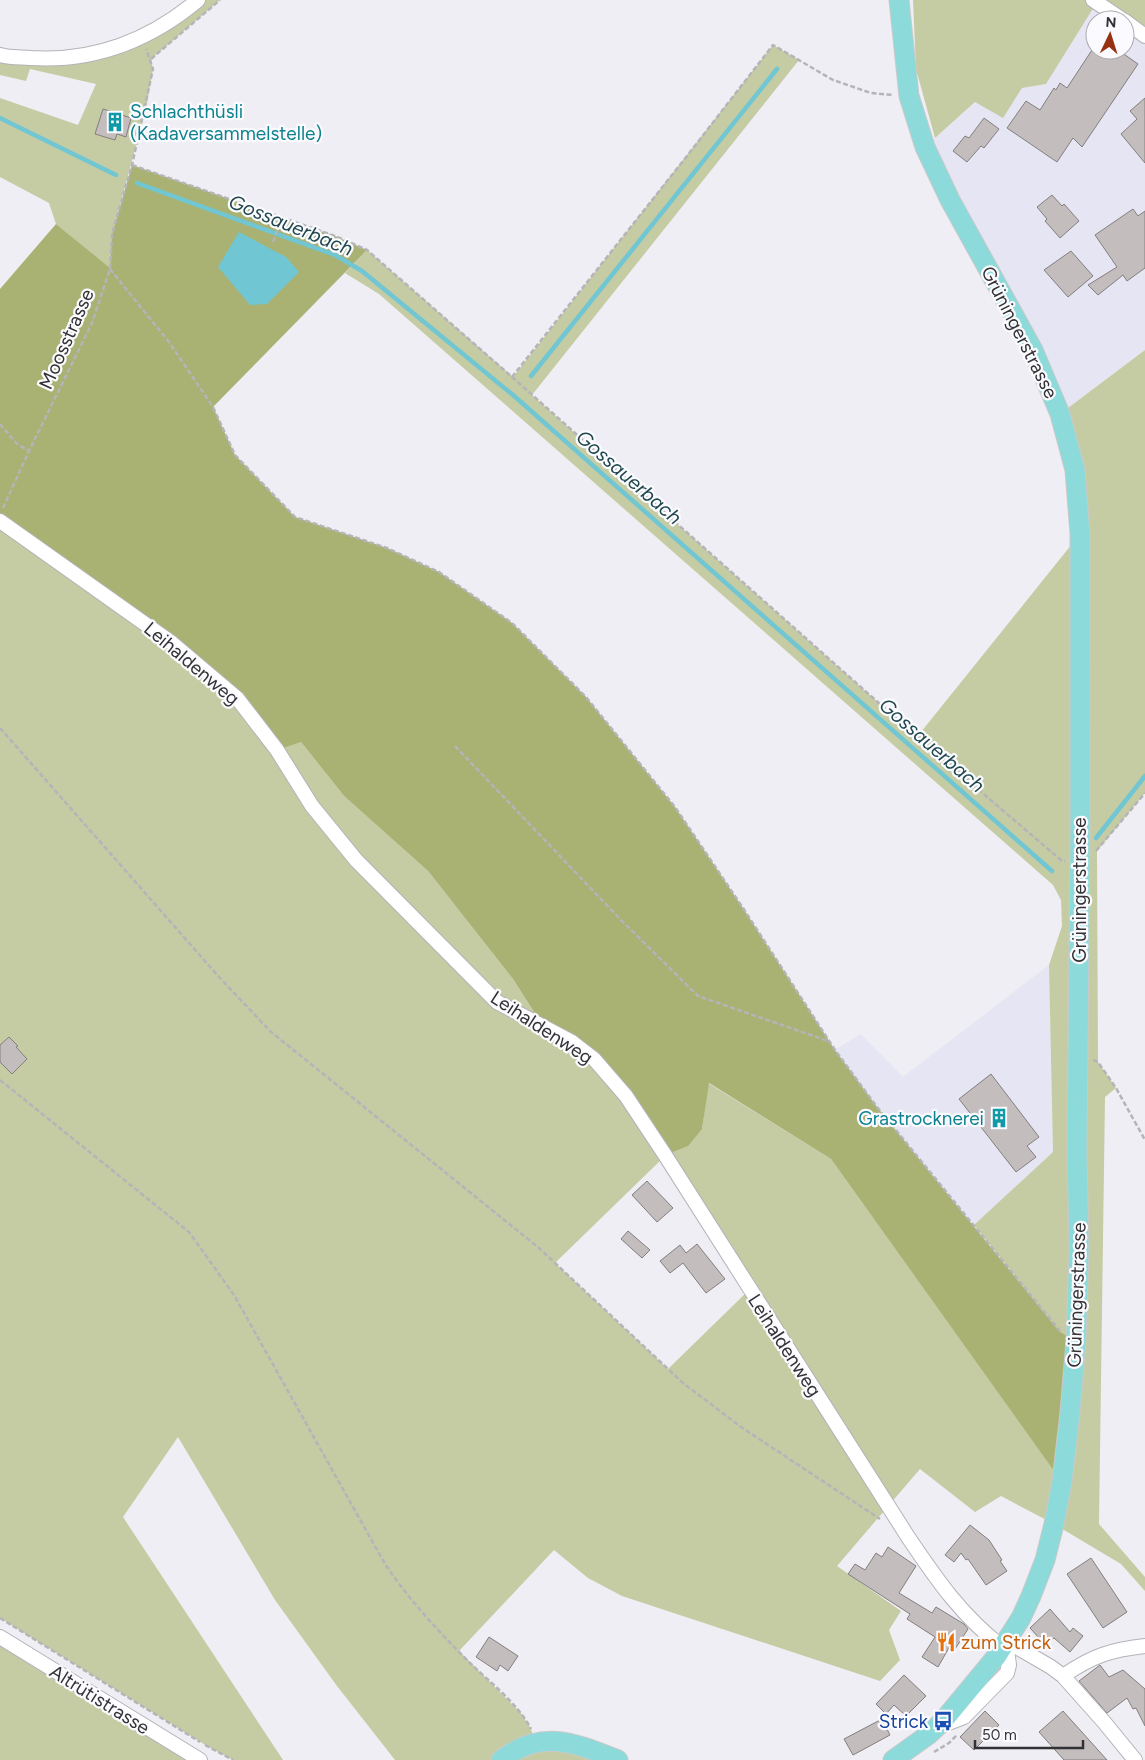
<svg xmlns="http://www.w3.org/2000/svg" width="1145" height="1760" font-family="Figtree,sans-serif">
	<style>
		.built { fill: #e5e5f3 }
		.green { fill: #c5cca3; fill-rule: evenodd }
		.forest { fill: #a9b273 }
		.water { fill: #70c6d2 }
		.lines { fill: none; stroke-linecap: round; stroke-linejoin: round }
		.stream { stroke: #70c6d2; stroke-width: 4.5 }
		.building { fill: #c3bdbe; stroke: #847e7f }
		.minor-casing { stroke: #b3b3b9; stroke-width: 16 }
		.major-casing { stroke: #cacaca; stroke-width: 21 }
		.path { stroke: #b4b4b9; stroke-width: 2.5; stroke-dasharray: 5 2.5; stroke-linecap: butt }
		.minor { stroke: #fff; stroke-width: 14 }
		.major { stroke: #8cdad9; stroke-width: 19 }
		.labels { text-anchor: middle; stroke-width: 4.5; stroke-linejoin: round; paint-order: stroke }
		.culture-label { font-size: 19px; fill: #0d838f; stroke: #fbfbff; text-anchor: start }
		.street-label { font-size: 19px; fill: #323234; stroke: #fbfbff }
		.food-label { font-size: 19px; fill: #c56008; stroke: #fbfbff; text-anchor: start }
		.transit-label { font-size: 19px; fill: #164399; stroke: #fbfbff; text-anchor: end }
		.water-label { font-size: 20px; font-style: italic; fill: #1f484d; stroke: #fbfbff }
	</style>
	<rect width="100%" height="100%" fill="#eeeef4"/>
	<path class="built" d="M1097 2 1123 20H1095V50H1125V21L1145 36V350L1060 414 925 147 976 102 1003 117 1022 88 1046 84Z
		M1049 965 1053 1152 974 1225 877 1107 835 1050 861 1034 903 1077Z"/>
	<path class="green" d="M198 0H220L151 59 153 69 146 109 112 234 110 269 56 224 49 203 0 177V98L78 125 96 84 30 69 26 81 0 75V46L6 56 103 51Z
		M913 0H1145V36L1097 2 1046 84 1022 88 1003 118 975 102 935 138 916 69Z
		M773 45 799 60 532 395 917 737 1080 534 1060 414 1145 350V793L1097 851 1098 1062 1116 1088 1105 1097 1099 1524 1145 1577V1591L1121 1564 1054 1524 1001 1496 975 1512 920 1469 837 1566 901 1611 889 1630 900 1660 880 1681 622 1596 588 1578 554 1550 459 1651 520 1712 530 1727 536 1742 618 1760H395L337 1686 275 1600 178 1437 123 1517 283 1760H233L207 1746 0 1618V521L301 742 344 796 428 871 513 979 543 1026 702 1129 708 1083 831 1159 1062 1481 1076 1341 1059 1331 974 1225 1053 1152 1049 965 1062 926 1061 900 1053 885 379 294 345 273 367 250 513 377ZM665 1156 750 1289 668 1369 555 1263Z
		M0 1636 201 1760H0Z"/>
	<path class="forest" d="M132 165 335 236 367 250 213 407 235 455 295 517 387 548 439 572 512 623 586 697 675 807 743 908 835 1050 877 1107 1059 1331 1076 1341 1062 1482 831 1159 709 1083 702 1129 688 1146 665 1155 594 1059 543 1026 513 979 428 871 344 796 301 742 277 750 237 698 0 521V289L56 224 110 268 112 234Z"/>
	<path class="water" d="M239 232 286 257 299 272 267 304 250 305 218 267Z"/>
	<g class="lines">
		<path class="stream" d="M0 118 116 175
			M137 183 335 255 362 271 513 395 1052 871
			M531 376 777 69
			M1096 838 1145 776"/>
	</g>
	<path class="building" d="M1092 50H1118L1138 64 1082 147 1073 138 1057 162 1007 128 1026 101 1040 110 1054 88 1056 90 1060 83 1067 88Z
		M1145 98V163L1121 134 1137 119 1130 111Z
		M103 109 131 118 126 137 117 134 115 140 95 134Z
		M984 118 999 129 984 148 981 146 967 162 953 151 965 136 969 138Z
		M1052 195 1062 206 1064 204 1079 221 1060 238 1045 221 1047 219 1037 207Z
		M1133 209 1138 216 1145 211V268L1127 281 1123 275 1098 295 1088 285 1117 267 1095 235Z
		M1071 251 1093 276 1068 297 1044 270Z
		M9 1037 18 1046 16 1047 27 1059 12 1074 0 1062V1045Z
		M991 1074 1039 1137 1027 1146 1036 1157 1016 1172 959 1099Z
		M647 1181 673 1208 657 1222 632 1195Z
		M628 1231 650 1250 642 1258 621 1239Z
		M697 1244 725 1279 706 1293 683 1263 670 1273 660 1261 680 1245 686 1253Z
		M970 1525 989 1540 1002 1560 1000 1561 1007 1571 986 1585 968 1559 966 1560 961 1553 954 1562 945 1555Z
		M888 1547 916 1566 899 1593 932 1613 936 1607 964 1624 968 1629 955 1649 950 1646 938 1667 922 1657 935 1637 907 1619 910 1614 848 1574 855 1564 865 1570 876 1553 882 1557Z
		M1091 1558 1127 1612 1103 1628 1067 1574Z
		M1050 1609 1070 1632 1073 1628 1083 1636 1070 1652 1054 1638 1048 1643 1041 1636 1039 1638 1030 1628Z
		M489 1637 518 1656 508 1671 500 1665 497 1671 476 1657Z
		M1100 1665 1109 1677 1123 1670 1145 1689V1726L1136 1708 1133 1709 1127 1698 1107 1713 1079 1681Z
		M904 1675 926 1696 906 1716 894 1705 886 1714 876 1704Z
		M985 1711 999 1725 974 1750 960 1737Z
		M1063 1711 1107 1760H1064L1039 1732Z
		M882 1719 890 1735 853 1755 844 1739Z"/>
	<g class="lines">
		<defs>
			<path id="minor" d="M1093 0 1123 20
				M1125 21 1145 36
				M0 55C10 58 21 57 31 58 94 62 150 40 198 0
				M0 521 172 643 237 698 277 750 312 806 356 860 497 1002 572 1042 594 1059 626 1096 665 1155 908 1537C937 1580 961 1615 1002 1647
				M0 1637 200 1760
				M1006 1641 1051 1667 1063 1676 1104 1722 1135 1760
				M1063 1676C1092 1656 1110 1650 1145 1646
				M938 1727 964 1717 1007 1673 1009 1665 1006 1641"/>
			<path id="major" d="M501 1760C542 1728 575 1743 618 1760
				M893 1760 928 1735 943 1721 996 1657 1021 1618 1031 1596 1045 1560 1054 1524 1062 1482 1070 1413 1076 1341 1079 1251 1077 1152 1080 835V534L1075 470 1060 414 1033 350 950 200 925 147 909 96 899 0"/>
		</defs>
		<use href="#minor" class="minor-casing"/>
		<use href="#major" class="major-casing"/>
		<path class="path" d="M151 59 220 0
			M132 165 335 236 367 250 512 377 917 737 1062 861H1065
			M273 242 282 218
			M110 269 169 342 213 407 235 455 295 517 387 548 439 572 512 623 586 697 675 807 743 908 835 1050 877 1107 1060 1331
			M512 377 687 156 773 45 833 80 871 93 893 95
			M0 424 16 443 29 451
			M3 508 29 451 92 323 110 269 112 234 132 165 153 69 146 49
			M0 728 219 977 270 1031 539 1248 683 1383 741 1427 880 1519
			M455 746 620 919 698 996 828 1041
			M1096 851 1145 793
			M1093 1060 1098 1062 1116 1088 1145 1140
			M0 1080 189 1232 234 1295 385 1564C409 1600 440 1633 471 1664 490 1682 519 1705 531 1729
			M0 1618 200 1742
			M205 1745 233 1760
			M934 1752 949 1743 957 1735"/>
		<use href="#minor" class="minor"/>
		<use href="#major" class="major"/>
	</g>
	<defs>
		<symbol id="building-bare" viewBox="-9 -9 18 18"><path d="M-4-6H4V6H1V3H-1V6H-4ZM-2.5-4.3h1.7v1.8h-1.7ZM.8-4.3h1.7v1.8H.8ZM-2.5-1h1.7V.8h-1.7ZM.8-1h1.7V.8H.8Z" fill="#0f9aa8" stroke="#fbfbff" stroke-width="2.5" paint-order="stroke"/></symbol>
		<symbol id="restaurant-bare" viewBox="-9 -9 18 18"><path d="M-5-6h1v4h1v-4h1v4h1v-4h1v5L-1.5 .5V6h-2V.5L-5-1ZM5-6V6H3V1.5H1.5Q1.5-4 5-6Z" fill="#e8710a" stroke="#fbfbff" stroke-width="2.5" paint-order="stroke"/></symbol>
		<symbol id="bus-bare" viewBox="-9 -9 18 18"><path d="M-5-6H5V4H4V6H2V4H-2V6H-4V4H-5ZM-3.5-4V0h7V-4ZM-3.5 1.2v1.5H-2V1.2ZM2 1.2v1.5H3.5V1.2Z" fill="#1a4fb4" stroke="#fbfbff" stroke-width="2.5" paint-order="stroke"/></symbol>
	</defs>
	<g fill-rule="evenodd">
		<use href="#building-bare" x="101" y="108" width="28" height="28"/>
		<use href="#building-bare" x="985" y="1104" width="28" height="28"/>
		<use href="#restaurant-bare" x="932" y="1628" width="28" height="28"/>
		<use href="#bus-bare" x="929" y="1707" width="28" height="28"/>
	</g>
	<g class="labels">
		<g class="culture-label">
			<text x="130" y="118">Schlachthüsli<tspan x="130" dy="22">(Kadaversammelstelle)</tspan></text>
			<text x="984" y="1125" text-anchor="end">Grastrocknerei</text>
		</g>
		<g class="street-label">
			<text transform="translate(1020 332) rotate(63)" y="7">Grüningerstrasse</text>
			<text transform="translate(66 339) rotate(-66)" y="7">Moosstrasse</text>
			<text transform="translate(192 663) rotate(40)" y="7">Leihaldenweg</text>
			<text transform="translate(1079 890) rotate(-90)" y="7">Grüningerstrasse</text>
			<text transform="translate(542 1027) rotate(33)" y="7">Leihaldenweg</text>
			<text transform="translate(1076 1295) rotate(-88)" y="7">Grüningerstrasse</text>
			<text transform="translate(785 1345) rotate(57)" y="7">Leihaldenweg</text>
			<text transform="translate(100 1699) rotate(32)" y="7">Altrütistrasse</text>
		</g>
		<g class="food-label">
			<text x="961" y="1649">zum Strick</text>
		</g>
		<g class="transit-label">
			<text x="928" y="1728">Strick</text>
		</g>
		<g class="water-label">
			<text transform="translate(291 225) rotate(22)" y="7">Gossauerbach</text>
			<text transform="translate(629 477) rotate(41)" y="7">Gossauerbach</text>
			<text transform="translate(932 745) rotate(41)" y="7">Gossauerbach</text>
		</g>
	</g>
	<g transform="translate(1110 35) rotate(4)"><circle r="24" fill="#fbfbff" stroke="#ababae"/>
	<path d="M0-4L9 19L0 12L-9 19Z" fill="#973011"/>
	<text y="-8" font-size="14" font-weight="bold" text-anchor="middle" fill="#323234">N</text>
	</g>
	<path d="M975 1740v8h108v-8" fill="none" stroke="#323234" stroke-width="2.5"/>
	<text x="982" y="1740" font-size="15" fill="#323234" stroke="#fbfbff" stroke-width="4" paint-order="stroke">50 m</text>
</svg>
